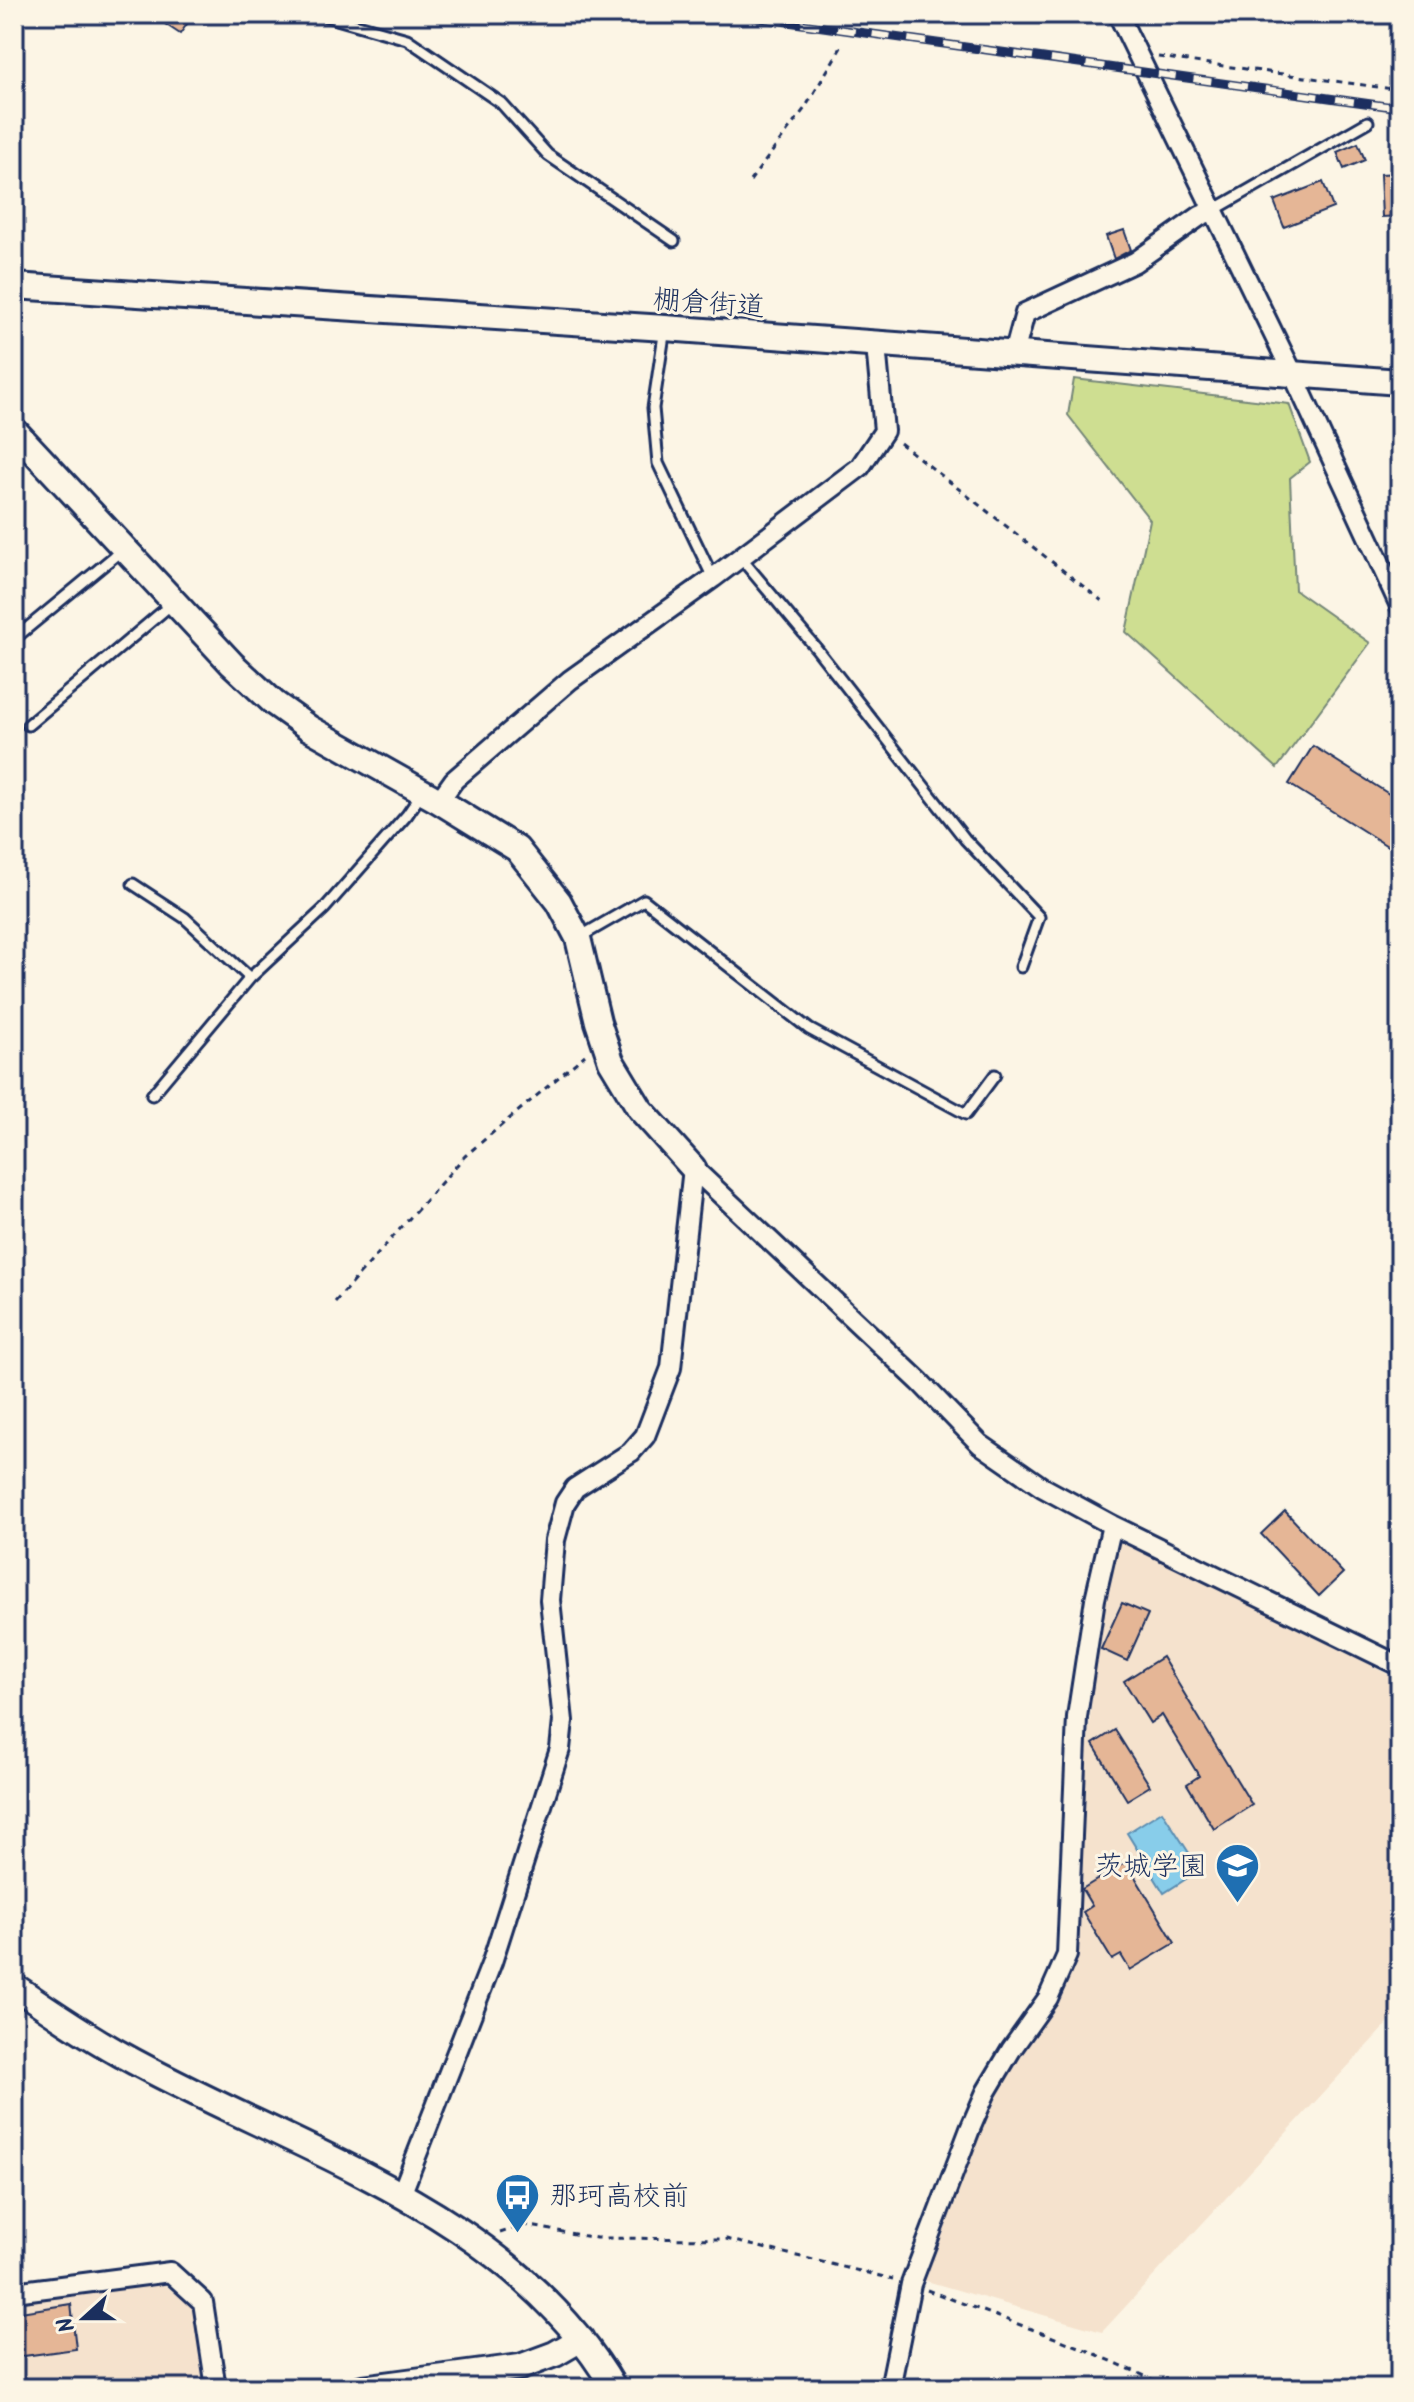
<svg xmlns="http://www.w3.org/2000/svg" width="1414" height="2402" font-family="Kalam,'Klee One',sans-serif">
	<style>
		.built { fill: #f5e2cd }
		.green { fill: #cede91; stroke: #748678; stroke-width: 2 }
		.water { fill: #88cdea; stroke: #5c8eb2; stroke-width: 2 }
		.building { fill: #e5b696; stroke: #1b2f5e; stroke-width: 2 }
		.lines { fill: none; stroke-linecap: round; stroke-linejoin: round }
		.service-casing { stroke: #1b2f5e; stroke-width: 15 }
		.minor-casing { stroke: #1b2f5e; stroke-width: 24 }
		.tertiary-casing { stroke: #1b2f5e; stroke-width: 30 }
		.path { stroke: #1b2f5e; stroke-width: 3; stroke-dasharray: 6 6; stroke-linecap: butt }
		.service { stroke: #fcf5e5; stroke-width: 9 }
		.minor { stroke: #fcf5e5; stroke-width: 18 }
		.tertiary { stroke: #fcf5e5; stroke-width: 24 }
		.rail-casing { stroke: #1b2f5e; stroke-width: 9 }
		.rail { stroke: #fcf5e5; stroke-width: 6; stroke-dasharray: 18; stroke-linecap: butt }
		.labels { text-anchor: middle; stroke-width: 6; stroke-linejoin: round; paint-order: stroke }
		.street-label { font-size: 28px; fill: #1b2f5e; stroke: #fcf5e5 }
		.poi-label { font-size: 28px; fill: #1b2f5e; stroke: #fcf5e5; text-anchor: end }
	</style>
	<rect width="100%" height="100%" fill="#fcf5e5"/>
	<filter id="ink" filterUnits="userSpaceOnUse"><feTurbulence type="fractalNoise" baseFrequency=".0125" numOctaves="2"/><feDisplacementMap in="SourceGraphic" scale="16" xChannelSelector="R" yChannelSelector="G"/><feConvolveMatrix kernelMatrix="1 2 1 2 8 2 1 2 1" color-interpolation-filters="sRGB"/></filter>
	<g filter="url(#ink)">
		<path class="built" d="M1118 1539 1328 1642 1400 1681V2010L1102 2332 923 2280 946 2205 984 2116 1029 2036 1058 1999 1074 1951 1078 1857 1095 1660Z
			M161 2282 194 2308 206 2388H14V2301Z"/>
		<path class="green" d="M1074 379 1289 404 1310 462 1290 478 1295 590 1370 643 1277 768 1126 632 1150 520 1068 415Z"/>
		<path class="water" d="M1162 1811 1200 1870 1164 1893 1127 1833Z"/>
		<path class="building" d="M150 14H194L180 34Z
			M1358 143 1365 160 1344 169 1337 152Z
			M1400 173V216L1382 217 1380 174Z
			M1323 182 1333 208 1284 227 1274 201Z
			M1124 230 1131 250 1114 259 1106 236Z
			M1313 746 1400 801V854L1289 784Z
			M1285 1511 1343 1573 1319 1596 1261 1534Z
			M1122 1603 1148 1614 1127 1661 1101 1649Z
			M1162 1657 1252 1805 1214 1829 1187 1784 1199 1776 1162 1715 1150 1723 1124 1681Z
			M1115 1730 1150 1786 1127 1800 1093 1744Z
			M1126 1862 1175 1943 1130 1970 1121 1955 1112 1960 1083 1912 1092 1906 1082 1889Z
			M71 2304 76 2349 16 2357 14 2313Z"/>
		<g class="lines">
			<defs>
				<path id="service" d="M319 14 407 39 501 103 548 155 674 241
					M1214 210 1368 122
					M665 328 653 408 658 463 713 578
					M740 557 816 648 965 839 1039 917 1021 967
					M14 639 122 550
					M28 725 174 602
					M133 884 185 918 250 978
					M578 938 644 900 809 1029 966 1114 995 1075
					M152 1095 250 978 324 909 407 815 422 793"/>
				<path id="minor" d="M1118 14 1292 372 1400 606
					M1014 354 1025 313 1135 262 1200 216 1214 210
					M439 801 454 780 570 680 713 578 860 467 884 431 876 345
					M693 1168 920 1382 980 1444 1042 1487 1112 1525 1400 1666
					M401 2195 492 1962 560 1749 563 1721 550 1600 555 1540 565 1503 575 1488 631 1452 645 1436 671 1368 693 1168
					M14 2292 170 2272 203 2302 216 2388
					M890 2388 911 2284 970 2129 986 2092 1011 2050 1048 1998 1067 1955 1077 1717 1095 1599 1112 1525"/>
				<path id="tertiary" d="M14 286 665 328 1400 382
					M14 430 232 664 274 703 309 728 439 801 517 849 559 902 578 938 598 1022 611 1061 640 1109 693 1168
					M14 1986C49 2010 84 2034 122 2055 292 2150 510 2209 614 2388
					M362 2388 520 2367 555 2354 581 2339"/>
			</defs>
			<use href="#service" class="service-casing"/>
			<use href="#minor" class="minor-casing"/>
			<use href="#tertiary" class="tertiary-casing"/>
			<path class="path" d="M1158 57 1400 90
				M750 181 805 108 843 44
				M900 443 1102 601
				M335 1302 465 1156 585 1055
				M500 2233 525 2225 596 2238 726 2239 893 2279
				M927 2290 1082 2348 1172 2388"/>
			<use href="#service" class="service"/>
			<use href="#minor" class="minor"/>
			<use href="#tertiary" class="tertiary"/>
			<defs>
				<path id="rail" d="M730 14 1400 108"/>
			</defs>
			<use href="#rail" class="rail-casing"/>
			<use href="#rail" class="rail"/>
		</g>
	</g>
	<defs>
		<symbol id="school-pin" viewBox="-11 -11 22 30"><path d="M0 17L-7.5 6A9.5 9.5 0 1 1 7.5 6Z" fill="#1f6fb2" stroke="#fcf5e5"/><path d="M0-5L7-2L0 1L-7-2ZM-4 1L0 2.5L4 1V4Q0 6-4 4Z" fill="#fff"/></symbol>
		<symbol id="bus-pin" viewBox="-11 -11 22 30"><path d="M0 17L-7.5 6A9.5 9.5 0 1 1 7.5 6Z" fill="#1f6fb2" stroke="#fcf5e5"/><path d="M-5-6H5V4H4V6H2V4H-2V6H-4V4H-5ZM-3.5-4V0h7V-4ZM-3.5 1.2v1.5H-2V1.2ZM2 1.2v1.5H3.5V1.2Z" fill="#fff"/></symbol>
	</defs>
	<g fill-rule="evenodd">
		<use href="#school-pin" x="1212" y="1840" width="51" height="69"/>
		<use href="#bus-pin" x="492" y="2170" width="51" height="69"/>
	</g>
	<g class="labels">
		<g class="street-label">
			<text transform="translate(709 302) rotate(4)" y="10">棚倉街道</text>
		</g>
		<g class="poi-label">
			<text x="1207" y="1875">茨城学園</text>
			<text x="549" y="2205" text-anchor="start">那珂高校前</text>
		</g>
	</g>
	<rect width="1414" height="2402" fill="none" stroke="#fcf5e5" stroke-width="48"/>
	<rect x="24" y="24" width="1366" height="2354" fill="none" stroke="#1b2f5e" stroke-width="3" filter="url(#ink)"/>
	<g transform="translate(84 2318) rotate(249)" stroke="#fcf5e5" stroke-width="6" paint-order="stroke">
	<path d="M0-6L14 30L0 20L-14 30Z" fill="#1b2f5e"/>
	<text y="-12" font-size="22" font-weight="bold" text-anchor="middle" fill="#1b2f5e">N</text>
	</g>
</svg>
